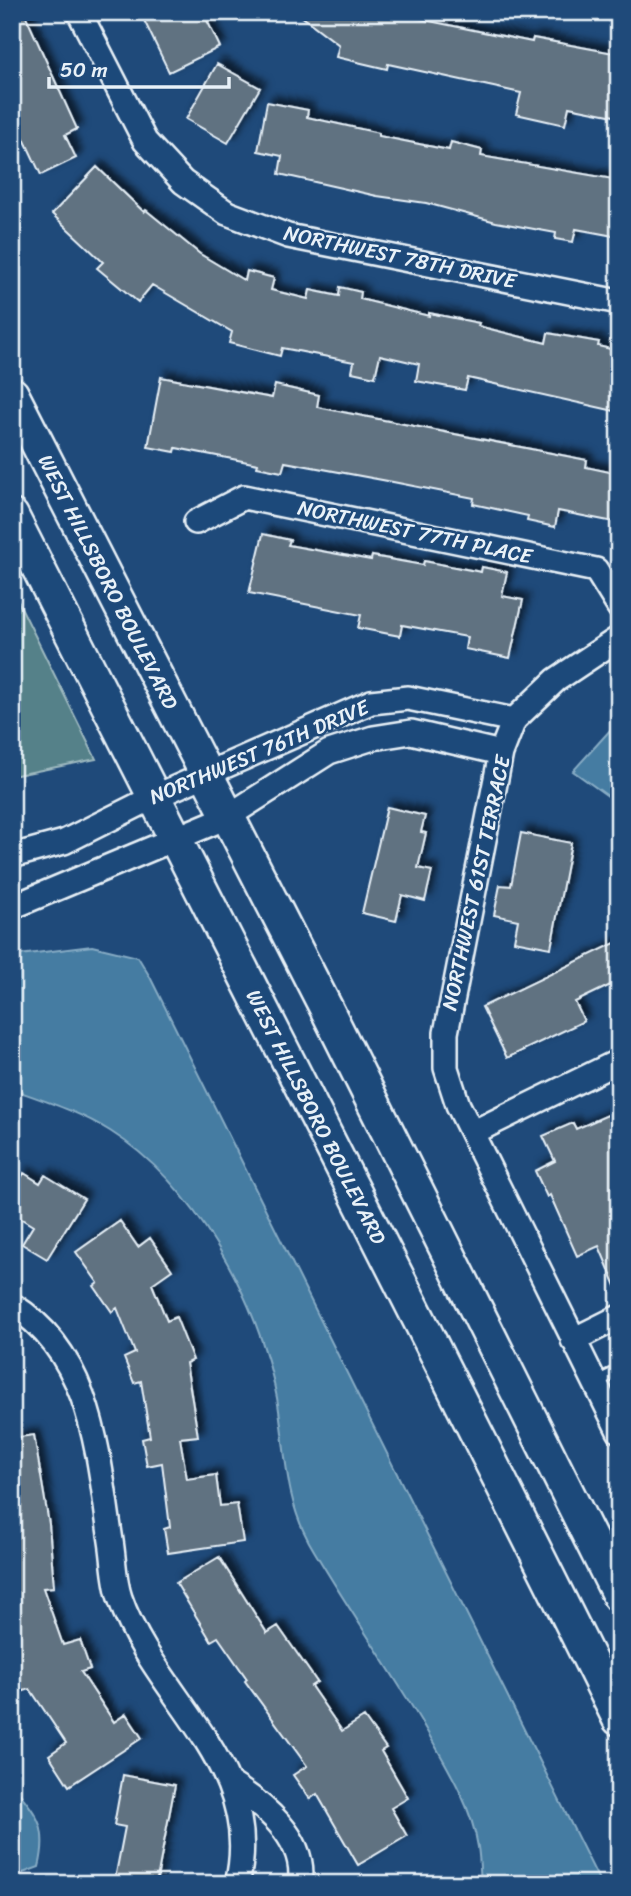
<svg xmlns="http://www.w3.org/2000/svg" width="631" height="1896" font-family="Sriracha,sans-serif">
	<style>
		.green { fill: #548189; stroke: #9eb9c0; stroke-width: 2 }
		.water { fill: #457ca2; stroke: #86abc4; stroke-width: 2 }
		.building { fill: #617281; stroke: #e8f1f8; stroke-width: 2; filter: url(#shadow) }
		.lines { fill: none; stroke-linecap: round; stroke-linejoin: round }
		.lane-casing { stroke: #e8f1f8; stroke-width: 16 }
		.street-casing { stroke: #e8f1f8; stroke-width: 28 }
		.secondary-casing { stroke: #e8f1f8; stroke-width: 37 }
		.lane { stroke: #1f4a7a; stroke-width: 10 }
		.street { stroke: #1f4a7a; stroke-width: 23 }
		.secondary { stroke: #1f4a7a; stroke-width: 32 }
		.labels { text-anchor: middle; stroke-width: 5; stroke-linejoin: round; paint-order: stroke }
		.street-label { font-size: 21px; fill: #e8f1f8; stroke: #1f4a7a }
	</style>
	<defs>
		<filter id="shadow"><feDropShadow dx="6" dy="-6" stdDeviation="3.5" flood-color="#0009"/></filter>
	</defs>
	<rect width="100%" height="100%" fill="#1f4a7a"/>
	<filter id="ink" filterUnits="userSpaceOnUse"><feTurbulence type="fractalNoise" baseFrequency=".0143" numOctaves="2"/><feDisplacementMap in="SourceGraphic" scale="14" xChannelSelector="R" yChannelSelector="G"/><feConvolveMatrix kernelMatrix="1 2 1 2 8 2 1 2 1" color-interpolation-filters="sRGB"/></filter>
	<g filter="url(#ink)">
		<path class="green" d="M12 589 96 759 12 776Z"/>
		<path class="water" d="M613 727 619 732V804L573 771Z
			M92 946 138 957 150 977 601 1884H481C480 1872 480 1859 478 1847 472 1809 451 1773 432 1740 394 1673 348 1610 309 1542 284 1497 286 1448 277 1398 259 1301 195 1184 110 1131 80 1112 45 1101 12 1089V956Z
			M12 1784C37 1815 49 1826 39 1867L12 1877Z"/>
		<path class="building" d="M12 12H24L77 129 65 135 76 158 41 175 12 113Z
			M140 12H203L220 47 169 72Z
			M296 12H400V15L532 42 533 38 619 54V117L569 107 565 125 516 114 521 93 388 64 387 69 336 57 339 45Z
			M217 64 260 88 228 143 186 119Z
			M267 102 308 110 307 117 379 133V136L449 150 451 142 482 150 481 156 619 180V237L576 229 573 242 555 239 556 233 496 222 426 203 377 196 279 174 282 156 258 151Z
			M97 167 144 212 146 210 200 254 245 281 247 271 274 278 271 290 308 299 310 290 339 296 340 287 361 292 360 299 429 316V313L479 323 478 326 546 343 548 333 599 342 598 346 619 351V412L468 378 465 390 416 381 419 364 380 355 375 377 352 372 354 362 282 348 280 356 229 343 232 332 152 285 138 302 97 268 103 262 52 214Z
			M161 377 272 398 275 385 319 395 317 407 587 460 586 467 619 474V523L558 511 555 527 527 521 528 516 473 504 474 498 393 482 285 462 282 472 257 467 258 464 176 448 175 452 148 447Z
			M263 534 290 540 288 545 371 560 372 556 423 565 424 561 481 572 482 567 507 572 502 596 523 600 510 658 465 649 467 637 402 625 400 636 358 628 361 615 249 593Z
			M387 807 425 816 421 832 426 833 418 868 432 871 425 901 402 895 396 921 362 913Z
			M521 833 571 843 551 948 514 941 518 920 494 915 500 885 511 886Z
			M619 941V981L575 1002 584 1021 507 1058 482 1007Z
			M619 1110V1293L599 1246 577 1256 550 1195 547 1197 535 1171 555 1161 543 1136 573 1123 576 1129Z
			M24 1173 40 1183 45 1175 84 1199 47 1259 22 1244 33 1226 12 1213V1193Z
			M120 1221 138 1247 150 1238 172 1270 152 1284 167 1321 176 1317 193 1360 186 1363 198 1436 180 1438 187 1479 216 1475 220 1506 237 1504 243 1542 168 1553 164 1529 170 1527 162 1463 147 1466 142 1439 150 1437 141 1381 134 1383 124 1358 135 1353 117 1308 112 1312 94 1286 98 1283 76 1252Z
			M34 1435 49 1524 54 1587 43 1588 63 1645 80 1640 90 1669 81 1672 114 1722 126 1714 142 1738 69 1786 49 1755 66 1743 30 1689 12 1695V1438Z
			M219 1557 267 1633 278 1626 317 1682 311 1686 342 1731 364 1717 386 1748 381 1751 408 1798 391 1808 407 1836 358 1865 317 1794 310 1799 293 1775 307 1766 245 1681 247 1679 218 1637 211 1641 176 1583Z
			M123 1775 175 1785 156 1884H114L125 1827 114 1825Z"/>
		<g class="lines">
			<defs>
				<path id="lane" d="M594 1383 619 1371"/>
				<path id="street" d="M79 12 145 141 183 182 227 213 288 236 619 302
					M196 522 244 497 596 570 619 607
					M619 638 556 680 514 720 501 753 446 1033V1068L458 1105 619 1431
					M12 856 64 842 152 798 371 702 408 698 514 720
					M12 907 227 817 329 752 373 738 411 732 501 753
					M474 1132 619 1061
					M12 1305C93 1355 98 1456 111 1541 114 1559 114 1581 120 1598 154 1698 266 1766 237 1884
					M573 1340 619 1317
					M228 1782C261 1803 308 1838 300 1884"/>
				<path id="secondary" d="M12 394 327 1010 619 1596
					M12 516C214 917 420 1316 619 1719"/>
			</defs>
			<use href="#lane" class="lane-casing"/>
			<use href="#street" class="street-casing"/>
			<use href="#secondary" class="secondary-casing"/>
			<use href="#lane" class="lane"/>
			<use href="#street" class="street"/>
			<use href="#secondary" class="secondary"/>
		</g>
	</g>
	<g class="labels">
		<g class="street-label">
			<text transform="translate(400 257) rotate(12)" y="7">NORTHWEST 78TH DRIVE</text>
			<text transform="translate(415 532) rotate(12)" y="7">NORTHWEST 77TH PLACE</text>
			<text transform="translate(108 582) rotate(63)" y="7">WEST HILLSBORO BOULEVARD</text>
			<text transform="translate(259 752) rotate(-23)" y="7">NORTHWEST 76TH DRIVE</text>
			<text transform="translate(476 883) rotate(-78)" y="7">NORTHWEST 61ST TERRACE</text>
			<text transform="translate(316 1117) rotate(63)" y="7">WEST HILLSBORO BOULEVARD</text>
		</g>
	</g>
	<rect width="631" height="1896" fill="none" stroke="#1f4a7a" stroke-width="42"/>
	<rect x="21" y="21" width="589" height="1854" fill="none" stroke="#e8f1f8" stroke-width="2.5" filter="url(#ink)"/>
	<path d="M49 77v10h180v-10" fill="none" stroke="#e8f1f8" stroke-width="3.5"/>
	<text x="60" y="77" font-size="21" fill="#e8f1f8" stroke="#1f4a7a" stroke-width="5" paint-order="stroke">50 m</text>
</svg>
